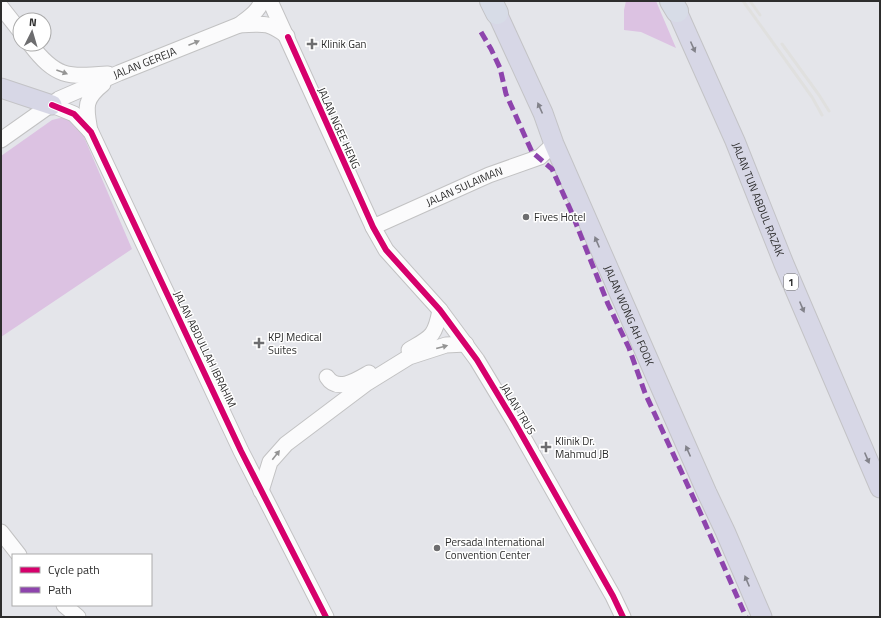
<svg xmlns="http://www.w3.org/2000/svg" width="881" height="618" font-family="'Titillium Web',sans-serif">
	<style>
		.green { fill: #dcc2e2 }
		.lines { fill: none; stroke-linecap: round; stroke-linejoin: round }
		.minor-casing { stroke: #c2c2c3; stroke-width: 17 }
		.major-casing { stroke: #c3c3c6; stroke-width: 21 }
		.highway-casing { stroke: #c3c3c6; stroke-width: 24 }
		.minor { stroke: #fbfbfc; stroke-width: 15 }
		.major { stroke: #d7d7e6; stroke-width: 19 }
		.highway { stroke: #d7dce7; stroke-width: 22 }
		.rail { stroke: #e0e0df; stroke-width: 3 }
		.quiet { stroke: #8e44ad; stroke-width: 5; stroke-dasharray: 10 5; stroke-linecap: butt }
		.cycleway-casing { stroke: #fff; stroke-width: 8 }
		.cycleway { stroke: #d6006c; stroke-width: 6 }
		.oneway { fill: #949494 }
		.oneway2 { fill: #82828a }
		.poi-dot { fill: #6d6d6f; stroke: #fff; stroke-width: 1.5 }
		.labels { text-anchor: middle; stroke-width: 3; stroke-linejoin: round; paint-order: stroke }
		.shield { fill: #fff; stroke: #6c6c6c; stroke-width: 1 }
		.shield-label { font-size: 10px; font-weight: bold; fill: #2d2d2d }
		.poi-label { font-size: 11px; fill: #2d2d2d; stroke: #fff; text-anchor: start }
		.street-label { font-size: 11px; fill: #2d2d2d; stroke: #fff }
	</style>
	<rect width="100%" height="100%" fill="#e4e5ea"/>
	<path class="green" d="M626 1H656L676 48 641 32 624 30V10Z
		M68 116 78 123 132 249 1 337V156L52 120Z"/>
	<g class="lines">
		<defs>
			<g id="minor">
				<path d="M270 1 373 227 386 250 440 310 477 360 515 423 613 596 623 617"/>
				<path d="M1 7 20 31"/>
				<path d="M239 25C263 24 267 21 287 36"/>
				<path d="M30 44C56 78 67 77 108 74"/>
				<path d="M52 105 74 114 91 132 241 451 326 617"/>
				<path d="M90 131C86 108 83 100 103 84"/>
				<path id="s1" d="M1 140 59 99 119 73 239 25C248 18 258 12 262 1"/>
				<path id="s2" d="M373 227 489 175 540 157 554 144"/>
				<path d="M409 350C431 337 435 337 440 310"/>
				<path d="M327 377C337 393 357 380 369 373"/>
				<path d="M261 491 270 462 286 444 367 383 409 357 446 345 466 344"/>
				<path d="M1 532 19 555"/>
				<path d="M64 605 78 617"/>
			</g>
			<g id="major">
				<path id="s3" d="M677 11 735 141 784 264 880 488"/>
				<path id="s4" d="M497 13 543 113 554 144 663 393 707 493 725 531 762 617"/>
				<path d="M1 88 52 105"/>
			</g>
			<path id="highway" d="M491 1 497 13
				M671 1 677 11"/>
		</defs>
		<use href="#minor" class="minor-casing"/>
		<use href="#major" class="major-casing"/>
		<use href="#highway" class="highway-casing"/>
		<use href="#minor" class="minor"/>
		<use href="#major" class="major"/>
		<use href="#highway" class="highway"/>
		<path class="rail" d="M743 1 812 97 822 115
			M750 1 760 15
			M782 44 819 95 829 111"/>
		<path class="quiet" d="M481 32 491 49 500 68 506 94 532 152 552 169 571 211 608 304 629 348 645 393 700 512 746 617"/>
		<defs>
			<path id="cycleway" d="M288 37 373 227 386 250 440 310 477 360 515 423 613 596 623 617
				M52 105 74 114 91 132 241 451 326 617"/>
		</defs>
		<use href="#cycleway" class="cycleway-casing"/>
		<use href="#cycleway" class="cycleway"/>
	</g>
	<defs><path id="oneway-solid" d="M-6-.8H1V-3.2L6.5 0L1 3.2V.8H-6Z"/></defs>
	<g class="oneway">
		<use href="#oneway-solid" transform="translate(194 43) rotate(-22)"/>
		<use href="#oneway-solid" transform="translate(62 72) rotate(20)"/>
		<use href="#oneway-solid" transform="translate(442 347) rotate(-15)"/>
		<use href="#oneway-solid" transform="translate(276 455) rotate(-52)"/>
	</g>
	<g class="oneway2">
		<use href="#oneway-solid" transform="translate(693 47) rotate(66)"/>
		<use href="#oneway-solid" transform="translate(540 108) rotate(-114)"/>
		<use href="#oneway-solid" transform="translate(597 242) rotate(-113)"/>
		<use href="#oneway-solid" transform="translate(802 307) rotate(67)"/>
		<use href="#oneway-solid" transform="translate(688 451) rotate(-114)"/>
		<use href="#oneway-solid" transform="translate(867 458) rotate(67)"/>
		<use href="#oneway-solid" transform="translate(747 581) rotate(-113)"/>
	</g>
	<g class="poi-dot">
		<path d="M310 38h4v4h4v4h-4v4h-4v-4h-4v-4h4z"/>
		<circle cx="526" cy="217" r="4"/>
		<path d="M257 337h4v4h4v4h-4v4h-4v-4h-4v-4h4z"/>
		<path d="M544 441h4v4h4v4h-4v4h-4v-4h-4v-4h4z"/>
		<circle cx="437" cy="548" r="4"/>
	</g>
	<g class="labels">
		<rect class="shield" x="784" y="274" width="14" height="16" rx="3"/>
		<g class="shield-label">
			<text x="791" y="286">1</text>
		</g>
		<g class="poi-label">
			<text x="321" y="48">Klinik Gan</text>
			<text x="534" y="221">Fives Hotel</text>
			<text x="268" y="341">KPJ Medical<tspan x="268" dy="13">Suites</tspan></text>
			<text x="555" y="445">Klinik Dr.<tspan x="555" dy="13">Mahmud JB</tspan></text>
			<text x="445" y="546">Persada International<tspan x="445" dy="13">Convention Center</tspan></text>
		</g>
		<g class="street-label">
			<text dy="4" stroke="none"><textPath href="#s1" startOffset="164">JALAN GEREJA</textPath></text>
			<text transform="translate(339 128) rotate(66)" y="4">JALAN NGEE HENG</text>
			<text dy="4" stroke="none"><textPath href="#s2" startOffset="100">JALAN SULAIMAN</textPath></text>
			<text dy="4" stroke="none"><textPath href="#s3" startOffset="205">JALAN TUN ABDUL RAZAK</textPath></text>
			<text dy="4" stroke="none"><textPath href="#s4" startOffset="330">JALAN WONG AH FOOK</textPath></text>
			<text transform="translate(205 349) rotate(64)" y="4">JALAN ABDULLAH IBRAHIM</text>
			<text transform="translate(518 409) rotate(59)" y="4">JALAN TRUS</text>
		</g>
	</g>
	<rect width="881" height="618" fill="none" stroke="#2d2d2d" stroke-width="4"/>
	<rect x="12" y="554" width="140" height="52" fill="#ffffff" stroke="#ababab"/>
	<rect x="20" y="567" width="20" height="6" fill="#d6006c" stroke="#ababab"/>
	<text x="48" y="574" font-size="12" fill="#2d2d2d">Cycle path</text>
	<rect x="20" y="587" width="20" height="6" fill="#8e44ad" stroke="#ababab"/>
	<text x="48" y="594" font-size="12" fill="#2d2d2d">Path</text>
	<g transform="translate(32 32) rotate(5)"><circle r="19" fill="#ffffff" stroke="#ababab"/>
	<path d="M0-3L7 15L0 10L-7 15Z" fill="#6d6d6f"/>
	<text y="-6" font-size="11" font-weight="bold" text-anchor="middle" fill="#2d2d2d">N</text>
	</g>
</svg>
